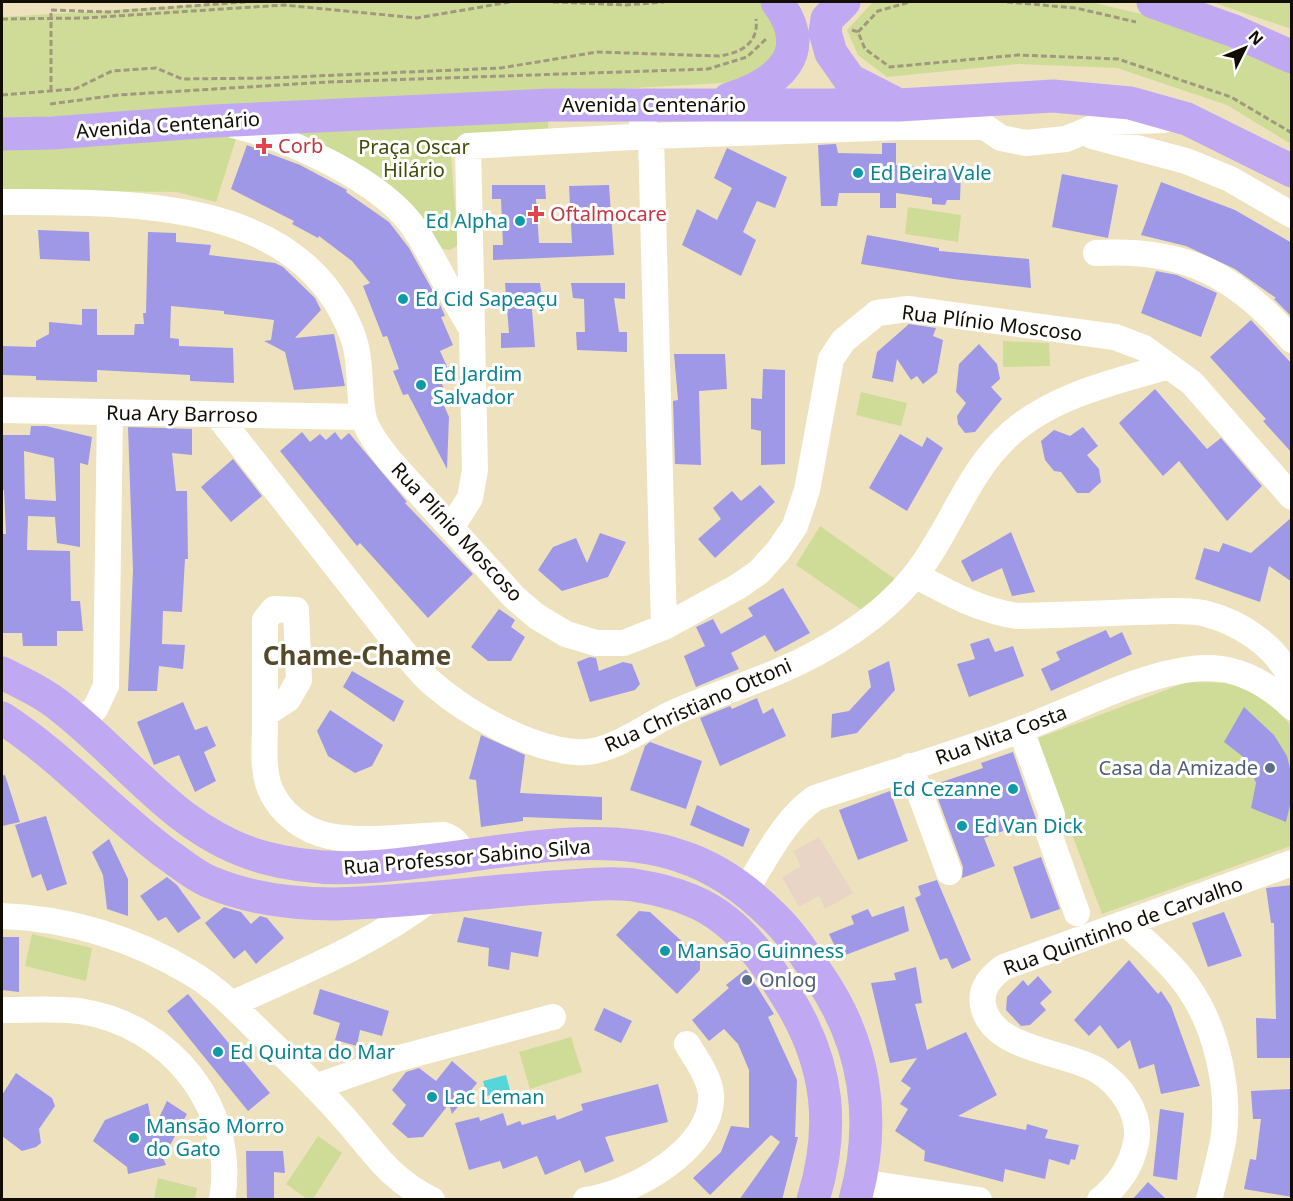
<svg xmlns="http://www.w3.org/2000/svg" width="1293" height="1201" font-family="'Noto Sans',sans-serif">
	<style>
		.medical { fill: #e9d5c6 }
		.green { fill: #cedc98 }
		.water { fill: #55d6db }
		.building { fill: #9e98e6; fill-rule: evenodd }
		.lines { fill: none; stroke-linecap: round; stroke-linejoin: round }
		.path { stroke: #a1987d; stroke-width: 3; stroke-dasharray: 6 3; stroke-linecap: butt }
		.minor { stroke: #fff; stroke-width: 26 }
		.major { stroke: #c1a8f2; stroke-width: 33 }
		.health-dot { fill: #e0444e; stroke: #fff; stroke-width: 2 }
		.culture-dot { fill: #0f9aa8; stroke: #fff; stroke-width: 2 }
		.service-dot { fill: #5c6f8a; stroke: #fff; stroke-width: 2 }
		.labels { text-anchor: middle; stroke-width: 6; stroke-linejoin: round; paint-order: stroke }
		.street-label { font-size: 20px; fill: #110d03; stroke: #fff }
		.health-label { font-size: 20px; fill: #be3a42; stroke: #fff; text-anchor: start }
		.park-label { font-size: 20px; fill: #414a08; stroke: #fff }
		.culture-label { font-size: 20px; fill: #0d838f; stroke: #fff; text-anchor: start }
		.service-label { font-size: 20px; fill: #4e5e75; stroke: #fff; text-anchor: end }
		.district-label { font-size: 26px; font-weight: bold; fill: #53492a; stroke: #fff }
	</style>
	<rect width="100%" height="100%" fill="#eee2be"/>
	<path class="medical" d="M819 837 853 893 825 909 819 896 799 907 782 877 801 866 793 851Z"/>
	<path class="green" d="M245 2H766L782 38 771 59 738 82 569 92 2 119V17Z
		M873 2H1090L1150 16 1291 71V144L1227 105 1117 68 1018 64 887 77 858 55 847 30Z
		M1212 2H1291V29Z
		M547 112 549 134 450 142 458 245 450 250 439 248 388 184 344 155 278 126Z
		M210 129 236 139 216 202 176 192 2 190V141Z
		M908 207 961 215 958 242 905 234Z
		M1003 341 1049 343 1050 366 1003 367Z
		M861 392 907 403 901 426 856 415Z
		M820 526 895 579 869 615 796 565Z
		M1187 682 1230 683 1270 700 1291 726V846L1102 914 1036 739Z
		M32 934 92 948 86 981 25 966Z
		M571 1037 582 1072 530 1089 519 1052Z
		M318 1136 342 1153 313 1199H307L286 1184Z
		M158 1178 197 1188 195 1199H154Z"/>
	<path class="water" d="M506 1075 510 1090 487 1096 483 1081Z"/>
	<path class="building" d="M882 143H896V165L961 170 960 200H947L945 205 932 204V198L896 193V208H880V193H839L837 206H821L818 145 836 144 838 153 882 154Z
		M247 145 300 165 347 190 346 192 389 222 409 248 439 302 445 316 441 317 453 345 440 351 449 371 438 376 448 397 442 401 449 417 447 469 408 394 403 395 393 371 399 369 387 336 383 337 363 286 370 283 352 261 319 236 318 238 292 224 294 221 231 189Z
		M727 148 787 177 775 208 757 201 743 232 756 240 741 276 682 245 697 209 717 220 732 188 714 178Z
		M1062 174 1118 185 1108 238 1052 227Z
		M1161 182 1235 210 1292 243V317L1274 299 1276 298 1235 269 1186 246 1141 235Z
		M492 185H545L546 199H536L539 243H572L569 186 609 185 614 255 493 260V245H503L501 199H492Z
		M38 230 89 232 90 261 40 259Z
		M148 232 176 233V242L211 245 209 255 275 263 283 267 315 298 321 310 295 338 334 334 345 386 294 390 285 352 264 341 271 340 274 320 224 314V311L171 306 170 338 179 339V346L233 348 234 383 190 381V375L97 370V382L36 380V376L2 375V346L36 347V341L49 334V322L82 325V309H97V335H134L135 324H144L143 313H146Z
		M867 235 939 248V251L1029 259 1031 288 953 279 861 264Z
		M1156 271 1177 275 1217 293 1201 337 1141 313Z
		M505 283H540L542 297H531L535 347 501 348V333H509Z
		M571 283H625V299L614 298 619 332H627V352L577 350 576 332H585L584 299 573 298Z
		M1251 320 1292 364V453L1263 421 1266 419 1210 357Z
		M909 324 936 328 933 336 943 340 937 373 923 384 917 376 911 380 897 359 893 382 872 378 877 352Z
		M979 344 997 364 1000 379 991 387 1002 399 975 432 965 433 958 424 957 416 966 403 956 392 959 364Z
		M674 354H725L727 389 699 391 701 465 675 464 673 401 678 400Z
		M763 369 785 370V464L761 465V431L751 429V398L762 399Z
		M1155 389 1207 449 1221 438 1262 486 1227 521 1179 461 1163 476 1119 423Z
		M31 426H46L92 437 88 465 80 463V547L57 543 55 517 28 516 27 550 70 551 71 601H80L83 631H57V646H23L22 633H2V534H6L4 490H2V435H30ZM24 451 54 458 56 501 25 499Z
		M128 427 192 429V455L172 453 176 491H187L188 559H185L182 612 163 611 162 644 185 645 183 669 159 666 157 691H128L133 570Z
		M1083 427 1098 446 1087 455 1099 469 1101 482 1089 493H1077L1061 472 1054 471 1045 460 1041 441 1054 430 1070 436Z
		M302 432 310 442 320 434 326 440 335 432 341 440 349 433 407 502 405 503 473 574 428 618 360 543 357 546 280 451Z
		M900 434 922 447 927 437 943 448 907 511 869 488Z
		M233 459 262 496 231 522 201 487Z
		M760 485 775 502 715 558 698 539 721 519 713 508 732 491 741 501Z
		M1292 517V582L1269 566 1260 602 1195 579 1204 548 1219 552 1223 543 1251 553Z
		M1011 532 1035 592 1012 596 1002 568 972 582 961 561Z
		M600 533 626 542 608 577 562 591 538 570 553 547 576 538 587 563Z
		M783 588 810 633 775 652 765 635 731 653 739 669 696 687 684 656 705 646 696 627 713 619 721 634 753 616 748 608Z
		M499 609 515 620 511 627 525 637 511 661H488L471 647Z
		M1106 630 1110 638 1122 632 1132 654 1051 691 1041 669 1060 660 1056 652Z
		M989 638 995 652 1013 646 1024 676 969 697 957 664 975 659 970 644Z
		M590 657 596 658 599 671 623 662 632 664 640 684 635 690 590 702 577 662Z
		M889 661 895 690 857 733 831 738 832 714 849 711 871 687 868 671Z
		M352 671 404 701 394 722 343 687Z
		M757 698 763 714 773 708 786 736 720 766 700 718 730 706 732 709Z
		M183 702 195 730 207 726 216 746 204 752 216 781 195 792 179 755 154 765 137 722Z
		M1244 707 1274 735 1287 756 1292 776V797L1286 822 1251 808 1256 783 1246 759 1224 742Z
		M330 710 383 745 372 766 355 773 328 756 317 731Z
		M481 735 525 755 520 793 602 797V820L523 817V821L481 827 476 780 469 779Z
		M650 742 702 761 686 809 630 790 645 746Z
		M1013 752 1036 819 984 838 995 866 962 878 963 867 933 785 983 768 981 763Z
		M5 775 20 822 2 826V776Z
		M890 791 908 841 858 860 839 810Z
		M697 805 750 829 743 847 690 825Z
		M46 816 67 884 47 891 41 874 32 878 15 825Z
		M109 839 128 879V916L107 909 103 875 92 852Z
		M1041 857 1060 909 1031 919 1013 867Z
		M167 877 177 885 201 918 178 933 166 917 158 921 140 896Z
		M937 880 971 960 952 969 947 958 940 960 915 898 921 895 918 886Z
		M1292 885V1058H1257L1256 1018 1276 1019 1274 923H1271L1266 888Z
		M904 906 909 931 840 957 829 934 854 924 851 916 868 909 872 917Z
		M224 907 241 912 251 924 260 916 267 918 284 938 256 964 245 950 234 959 205 923Z
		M639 911 650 912 700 958V970L677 994 616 935Z
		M1224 912 1242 956 1208 967 1192 923Z
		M464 917 542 932 538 957 511 952 509 970 488 966 489 948 457 942Z
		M2 937H19V992L2 990Z
		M1129 960 1158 994 1161 991 1171 1006 1200 1086 1161 1094 1154 1064 1139 1069 1130 1040 1118 1049 1100 1025 1089 1036 1074 1020Z
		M916 967 922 1003 915 1004 927 1050 966 1032 997 1095 958 1116 1026 1130 1027 1124 1048 1130 1045 1138 1079 1145 1075 1160 1071 1159 1069 1165 1049 1159 1045 1179 1005 1169 1003 1182 924 1161 925 1151 895 1131 908 1109 900 1104 911 1088 901 1081 917 1058 890 1063 871 983 896 980 894 973Z
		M746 969 774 1014 768 1017 797 1080 795 1137H798L782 1200H739L780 1142 771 1135 710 1195 693 1178 721 1152 731 1126 749 1128V1070L738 1044 724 1029 709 1041 692 1020 729 988 726 985Z
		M1038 976 1052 992 1040 1003 1046 1010 1030 1025 1021 1026 1006 1010 1007 997 1023 980 1028 986Z
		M320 989 389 1011 382 1036 360 1030 357 1046 335 1040 340 1023 313 1014Z
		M188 994 270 1093 248 1111 167 1011Z
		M604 1008 632 1021 621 1043 594 1030Z
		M452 1061 477 1083 452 1114 449 1104 423 1137 408 1138 392 1124 406 1105 392 1090 406 1072 419 1068 436 1081Z
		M16 1073 52 1098 55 1106 39 1129 41 1143 36 1147 22 1151 2 1136V1095Z
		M658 1084 668 1122 605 1137 614 1161 585 1173 580 1160 545 1175 537 1156 503 1169 500 1161 469 1170 455 1123 479 1117 480 1121 503 1113 507 1126 520 1121 522 1125 555 1115 557 1120 583 1110 581 1104Z
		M1292 1089V1197L1244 1189 1250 1159 1256 1160 1261 1119H1253L1251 1091Z
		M167 1101 187 1114 163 1158 166 1165 128 1174 127 1167 93 1141 105 1120 148 1103 153 1130Z
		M1160 1109 1184 1113 1177 1180 1153 1176Z
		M246 1151H283L285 1173 274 1172V1200H247Z
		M1148 1182 1167 1200H1132Z"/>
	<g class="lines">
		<path class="path" d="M553 2 626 5 664 2
			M1007 2 1076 8 1136 22
			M2 19 86 18 284 5 417 18 510 2
			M852 30 858 32 865 49 890 67 1018 55 1118 59 1231 97 1292 133
			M858 32 878 11 910 2
			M51 91V10L109 12 245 2
			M2 95 75 89 112 71 156 68 182 79 270 78 501 68 597 52 719 56C741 53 759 43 756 19
			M50 104 118 95 328 82 708 69 747 57 766 39"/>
		<path class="minor" d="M642 124 651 136 664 627
			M233 125C288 138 383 181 415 229 435 260 450 294 470 326
			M1086 131 1092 136 1186 161 1230 179 1292 215
			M2 202C124 203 299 195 352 334 362 360 358 388 363 415 366 431 380 448 390 461L514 597 536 616 566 634 596 643H624L664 627 739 586 759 572 778 551 795 526 807 490 831 359 843 341 877 313 908 309 1115 337 1144 348 1192 383 1292 497
			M1096 253C1184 248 1235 274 1292 340
			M2 410 363 417
			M218 416 401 649C411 660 421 674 433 684 468 714 529 749 576 752 609 755 642 728 671 714 705 698 742 687 777 672 827 651 881 618 915 575 950 532 967 472 1010 434 1053 395 1115 382 1169 366
			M451 528 470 498 475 470 468 146 651 136 899 127H985L1001 138 1026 143 1066 139 1107 122 1164 120
			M915 575C949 593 980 611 1018 616 1057 615 1095 614 1134 612 1156 612 1181 609 1203 613 1240 622 1275 645 1292 680
			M265 714 288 699 299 680 296 610 274 609 265 620C265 655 265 690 265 725 265 746 262 769 270 789 280 813 304 831 329 836 365 843 407 836 444 835 456 839 459 845 463 857
			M79 721 95 709 106 686 110 412
			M1021 730 1052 815 1048 831 1077 913
			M910 766 949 872
			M745 891C765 860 784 819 815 798 884 775 954 755 1022 729 1078 708 1149 669 1207 668 1240 668 1269 685 1292 707
			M2 916C68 918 135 939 191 973 220 990 243 1016 267 1039 291 1062 315 1085 337 1110 370 1145 386 1178 432 1200
			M1127 924C1148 944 1171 963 1188 987 1217 1028 1231 1092 1223 1141 1219 1161 1214 1180 1209 1200
			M232 1004C301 972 371 945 432 898
			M2 1010C27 1010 54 1008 79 1011 170 1024 238 1108 222 1200
			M315 1087 392 1060 553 1017
			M860 1182 979 1200
			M586 1200C632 1194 715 1148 711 1094 709 1076 696 1059 687 1044
			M1100 1200C1119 1184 1131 1167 1136 1143 1142 1114 1121 1085 1097 1070 1064 1051 991 1050 983 1005 980 988 991 976 1004 967L1292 863"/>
		<path class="major" d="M844 2 827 19 825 32 831 53 850 80 893 102
			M1153 2 1234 31 1292 57
			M729 99C777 84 816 53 777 2
			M2 134 52 133 213 121 550 105H899L1053 96 1130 103 1187 119 1292 171
			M2 673C22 683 44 693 62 708 129 760 177 833 262 857 317 872 363 869 419 862 499 853 602 829 680 856 715 867 747 890 773 916 791 933 805 955 819 976 866 1044 877 1121 855 1200
			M2 718C61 756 108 810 164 852 179 862 193 875 210 882 250 899 292 904 335 904 408 902 480 892 552 887 581 886 611 881 639 886 669 891 702 901 726 921 754 943 773 974 791 1003 829 1067 835 1129 813 1200"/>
	</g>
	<g class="health-dot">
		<path d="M261 137h6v6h6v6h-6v6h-6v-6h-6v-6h6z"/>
		<path d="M533 205h6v6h6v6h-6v6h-6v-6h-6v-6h6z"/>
	</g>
	<g class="culture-dot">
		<circle cx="858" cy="173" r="6"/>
		<circle cx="520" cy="221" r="6"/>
		<circle cx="403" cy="299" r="6"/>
		<circle cx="421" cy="385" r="6"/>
		<circle cx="1013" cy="789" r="6"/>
		<circle cx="962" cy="826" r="6"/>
		<circle cx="665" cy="951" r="6"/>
		<circle cx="218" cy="1052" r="6"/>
		<circle cx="432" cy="1097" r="6"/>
		<circle cx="134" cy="1138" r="6"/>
	</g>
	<g class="service-dot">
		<circle cx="1270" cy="768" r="6"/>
		<circle cx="747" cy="980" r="6"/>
	</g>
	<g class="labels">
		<g class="street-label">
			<text x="654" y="112">Avenida Centenário</text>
			<text transform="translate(168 125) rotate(-4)" y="7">Avenida Centenário</text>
			<text transform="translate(992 323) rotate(7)" y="7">Rua Plínio Moscoso</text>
			<text transform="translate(182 414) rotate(1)" y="7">Rua Ary Barroso</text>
			<text transform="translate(457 532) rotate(47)" y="7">Rua Plínio Moscoso</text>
			<text transform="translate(698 705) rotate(-24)" y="7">Rua Christiano Ottoni</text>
			<text transform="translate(1001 735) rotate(-20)" y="7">Rua Nita Costa</text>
			<text transform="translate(467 857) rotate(-5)" y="7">Rua Professor Sabino Silva</text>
			<text transform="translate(1123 926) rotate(-20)" y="7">Rua Quintinho de Carvalho</text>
		</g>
		<g class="health-label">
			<text x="278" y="153">Corb</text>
			<text x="550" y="221">Oftalmocare</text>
		</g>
		<g class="park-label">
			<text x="414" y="154">Praça Oscar<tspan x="414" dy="23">Hilário</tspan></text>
		</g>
		<g class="culture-label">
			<text x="870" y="180">Ed Beira Vale</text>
			<text x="508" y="228" text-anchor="end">Ed Alpha</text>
			<text x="415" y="306">Ed Cid Sapeaçu</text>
			<text x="433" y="381">Ed Jardim<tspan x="433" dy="23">Salvador</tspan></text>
			<text x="1001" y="796" text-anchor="end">Ed Cezanne</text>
			<text x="974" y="833">Ed Van Dick</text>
			<text x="677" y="958">Mansão Guinness</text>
			<text x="230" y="1059">Ed Quinta do Mar</text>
			<text x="444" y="1104">Lac Leman</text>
			<text x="146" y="1133">Mansão Morro<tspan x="146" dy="23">do Gato</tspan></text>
		</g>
		<g class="service-label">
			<text x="1258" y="775">Casa da Amizade</text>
			<text x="759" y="987" text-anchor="start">Onlog</text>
		</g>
		<g class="district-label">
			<text x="357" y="665">Chame-Chame</text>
		</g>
	</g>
	<rect width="1293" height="1201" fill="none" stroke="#110d03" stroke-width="6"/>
	<g transform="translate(1245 48) rotate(47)" stroke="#ffffff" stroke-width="4.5" paint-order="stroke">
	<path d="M0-4.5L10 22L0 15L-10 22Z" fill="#110d03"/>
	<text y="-9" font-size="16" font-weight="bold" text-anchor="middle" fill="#110d03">N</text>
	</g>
</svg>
